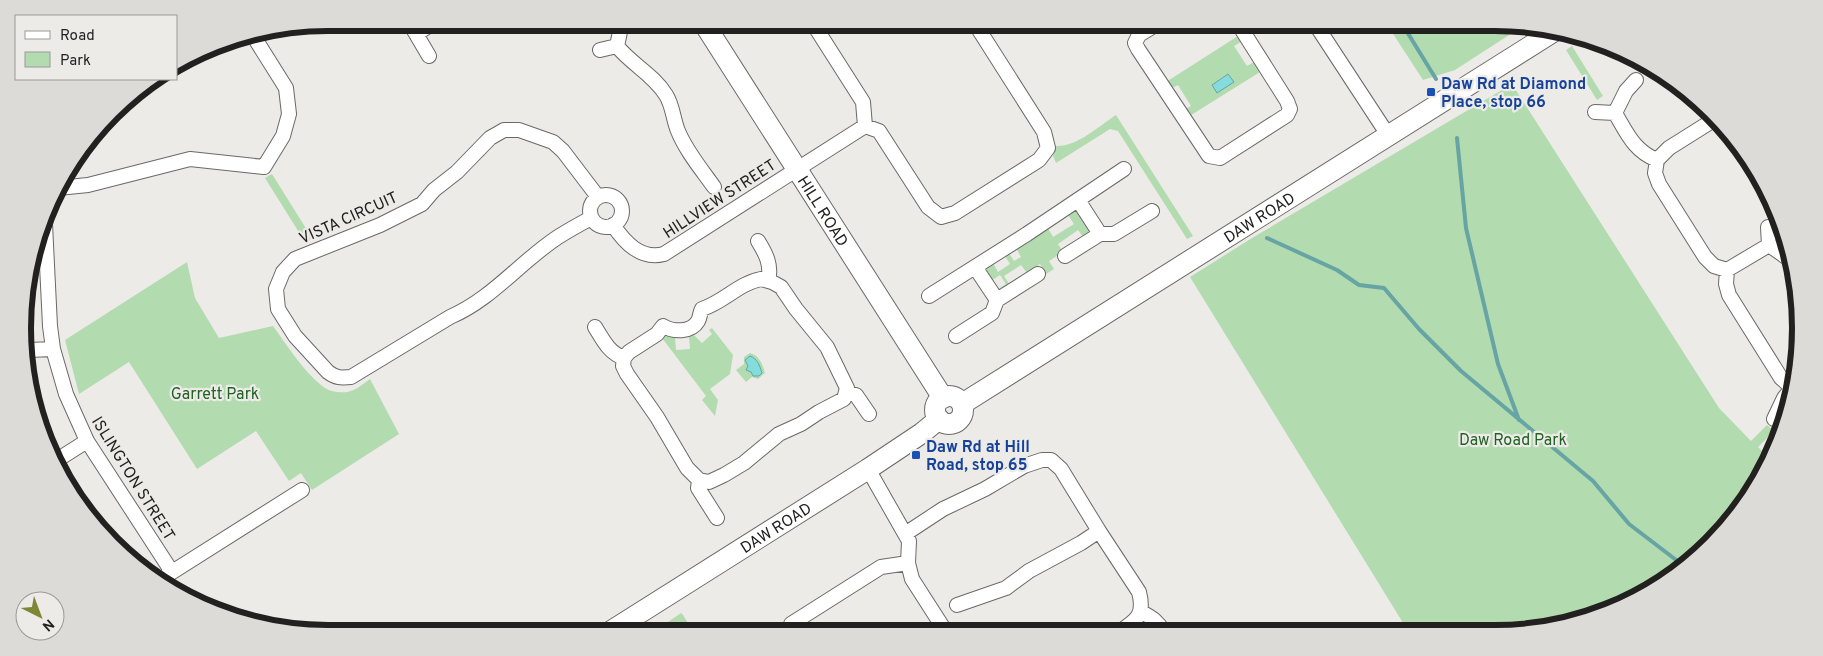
<svg xmlns="http://www.w3.org/2000/svg" width="1823" height="656" font-family="Overpass,sans-serif">
	<style>
		.green { fill: #b2dbb0 }
		.water { fill: #84dcdc; stroke: #67a4a4 }
		.lines { fill: none; stroke-linecap: round; stroke-linejoin: round }
		.stream { stroke: #67a4a4; stroke-width: 4 }
		.street-casing { stroke: #6b6967; stroke-width: 16 }
		.secondary-casing { stroke: #6b6967; stroke-width: 22 }
		.street { stroke: #fff; stroke-width: 14 }
		.secondary { stroke: #fff; stroke-width: 20 }
		.transit-dot { fill: #1a4fb4; stroke: #edebe8; stroke-width: 2 }
		.labels { text-anchor: middle; stroke-width: 4.5; stroke-linejoin: round; paint-order: stroke }
		.transit-label { font-size: 16px; font-weight: bold; fill: #164399; stroke: #edebe8; text-anchor: start }
		.street-label { font-size: 16px; fill: #222120; stroke: #edebe8 }
		.park-label { font-size: 16px; fill: #216224; stroke: #edebe8 }
		.rim { fill: none; stroke: #222120; stroke-width: 6 }
	</style>
	<rect width="100%" height="100%" fill="#edebe8"/>
	<path class="green" d="M1495 22 1523 26 1455 70 1423 80 1386 23Z
		M1238 36 1241 42 1234 46 1247 66 1254 62 1260 72 1188 117 1184 110 1191 106 1178 85 1170 89 1166 82Z
		M1572 46 1603 96 1597 100 1566 50Z
		M1512 84 1719 408 1751 441 1767 425 1774 431 1758 447 1769 458 1759 481 1697 557 1630 602 1535 631H1408L1190 277 1252 238Z
		M1116 115 1193 236 1187 239 1118 131 1110 129 1056 163 1053 156 1056 146C1077 147 1099 126 1116 115Z
		M272 174 312 238 305 242 265 178Z
		M1076 210 1079 212 1091 231 1090 234 1084 238 1078 230 1058 244 1063 252 1049 261 1054 269 1046 274 1040 264 1027 273 1021 265 1004 276 1010 285 998 292 997 290 1006 284 1000 275 991 281 985 272 987 267 993 263 998 272 1010 264 1005 256 1009 253 1014 261 1021 257 1016 248 1048 228 1053 237 1074 224 1068 215Z
		M187 262 195 298 219 338 273 326C286 344 306 375 325 388 331 392 339 393 347 392 355 391 363 384 370 379L399 434 312 490 301 473 289 481 256 431 197 469 129 362 79 394 65 340Z
		M712 328 733 355 730 374 710 389 718 400 715 416 702 400 706 396 662 338 665 335 675 337 676 350 690 349 689 336 693 334 702 343 712 334 709 330Z
		M750 353C759 355 763 365 765 373L758 379 752 377 746 382 736 370 744 364V357Z
		M681 613 683 615 694 633H671L665 624Z"/>
	<path class="water" d="M1228 74 1234 82 1217 93 1212 85Z
		M750 356C757 358 760 366 762 373L759 376H753L751 372 746 370 748 366 745 360Z"/>
	<g class="lines">
		<path class="stream" d="M1401 22 1436 79
			M1457 138 1466 228 1498 364 1519 420
			M1267 238 1337 270 1359 285 1384 288 1419 329 1461 371 1593 481 1629 524 1684 566"/>
		<defs>
			<path id="street" d="M409 22 429 56
				M812 22 863 102 865 126
				M1160 22 1139 35 1135 43 1138 49 1209 156 1220 158 1287 115 1290 109 1287 101 1237 22
				M1314 22 1388 135
				M416 34 435 22
				M617 46C631 64 653 74 666 95 673 106 673 119 678 131 686 151 702 170 714 187
				M600 50 617 46 621 27
				M1595 112 1615 113 1626 91 1636 80
				M1615 113C1627 133 1634 151 1657 160L1655 173 1659 184 1705 257 1714 266 1727 270 1726 284 1729 295 1781 378 1791 387
				M1657 160 1669 148 1712 121
				M58 188 88 185 190 159 264 167 283 136 289 114 286 88 254 37
				M590 211a16 16 0 1 1 32 0a16 16 0 1 1-32 0Z
				M591 218C580 224 569 230 558 237 520 262 492 299 450 317L351 377C341 378 336 378 328 372L295 336 278 309 276 289 283 272 295 259 380 225 422 204 434 190 457 172 490 138 504 130H519L553 142 563 151 598 197
				M45 224 50 326 53 349 66 394 87 441 172 572
				M613 225C625 243 641 260 664 254L865 126 879 131 928 207 941 217 955 213 1039 160 1048 148 1044 132 974 22
				M1768 227 1769 245 1786 257
				M1100 234H1114L1152 211
				M758 241C766 254 772 265 768 281
				M1065 256 1100 234 1078 200
				M975 267 997 300 1038 274
				M1727 270 1769 245
				M761 279 772 282 781 287 796 309 827 347 847 388 844 399 819 412 801 424 779 434 744 463 724 475 709 482 699 480 687 468 657 417 627 374 623 366 624 358 629 352 657 334 663 326C673 332 691 333 698 321 700 318 700 312 702 309 724 302 739 283 761 279Z
				M929 296 1027 234 1124 169
				M595 327C603 340 609 353 624 358
				M956 336 992 313 997 300
				M29 350 53 349
				M846 393 856 395 869 414
				M1774 419 1784 398 1791 389
				M57 460 87 441
				M868 469 909 541 908 563 912 579 946 632
				M699 480 698 488 717 518
				M905 534 943 509 985 489 1024 466 1042 460H1051L1061 469 1099 531 1139 592C1145 615 1137 620 1119 632
				M158 581 302 490
				M957 605 1006 588 1029 571 1081 543 1099 531
				M1141 612C1152 617 1158 622 1164 632
				M791 624 881 567 908 563"/>
			<g id="secondary">
				<path id="s1" d="M703 22 943 398"/>
				<circle cx="949" cy="410" r="14"/>
				<path id="s2" d="M962 404 1556 30"/>
				<path id="s3" d="M608 633 868 469 922 433 939 419"/>
			</g>
		</defs>
		<use href="#street" class="street-casing"/>
		<use href="#secondary" class="secondary-casing"/>
		<use href="#street" class="street"/>
		<use href="#secondary" class="secondary"/>
	</g>
	<g class="transit-dot">
		<rect x="1426" y="87" width="10" height="10" rx="2.5"/>
		<rect x="911" y="450" width="10" height="10" rx="2.5"/>
	</g>
	<g class="labels">
		<g class="transit-label">
			<text x="1441" y="89">Daw Rd at Diamond<tspan x="1441" dy="18">Place, stop 66</tspan></text>
			<text x="926" y="452">Daw Rd at Hill<tspan x="926" dy="18">Road, stop 65</tspan></text>
		</g>
		<g class="street-label">
			<text transform="translate(719 198) rotate(-33)" y="6">HILLVIEW STREET</text>
			<text dy="6" stroke="none"><textPath href="#s1" startOffset="224">HILL ROAD</textPath></text>
			<text transform="translate(348 217) rotate(-24)" y="6">VISTA CIRCUIT</text>
			<text dy="6" stroke="none"><textPath href="#s2" startOffset="351">DAW ROAD</textPath></text>
			<text transform="translate(134 478) rotate(58)" y="6">ISLINGTON STREET</text>
			<text dy="6" stroke="none"><textPath href="#s3" startOffset="198">DAW ROAD</textPath></text>
		</g>
		<g class="park-label">
			<text x="215" y="399">Garrett Park</text>
			<text x="1513" y="445">Daw Road Park</text>
		</g>
	</g>
	<path d="M0 0H1823V656H0ZM328 31H1495A297 297 0 0 1 1792 328V328A297 297 0 0 1 1495 625H328A297 297 0 0 1 31 328V328A297 297 0 0 1 328 31Z" fill="#dddbd8" fill-rule="evenodd"/>
	<path class="rim" d="M328 31H1495A297 297 0 0 1 1792 328V328A297 297 0 0 1 1495 625H328A297 297 0 0 1 31 328V328A297 297 0 0 1 328 31Z"/>
	<rect x="15" y="15" width="162" height="65" fill="#edebe8" stroke="#9c9a98"/>
	<rect x="25" y="31" width="25" height="8" fill="#ffffff" stroke="#9c9a98"/>
	<text x="60" y="40" font-size="15" fill="#222120">Road</text>
	<rect x="25" y="52" width="25" height="15" fill="#b2dbb0" stroke="#9c9a98"/>
	<text x="60" y="65" font-size="15" fill="#222120">Park</text>
	<g transform="translate(40 616) rotate(138)"><circle r="24" fill="#edebe8" stroke="#9c9a98"/>
	<path d="M0-4L9 19L0 12L-9 19Z" fill="#7e8733"/>
	<text y="-8" font-size="14" font-weight="bold" text-anchor="middle" fill="#222120">N</text>
	</g>
</svg>
